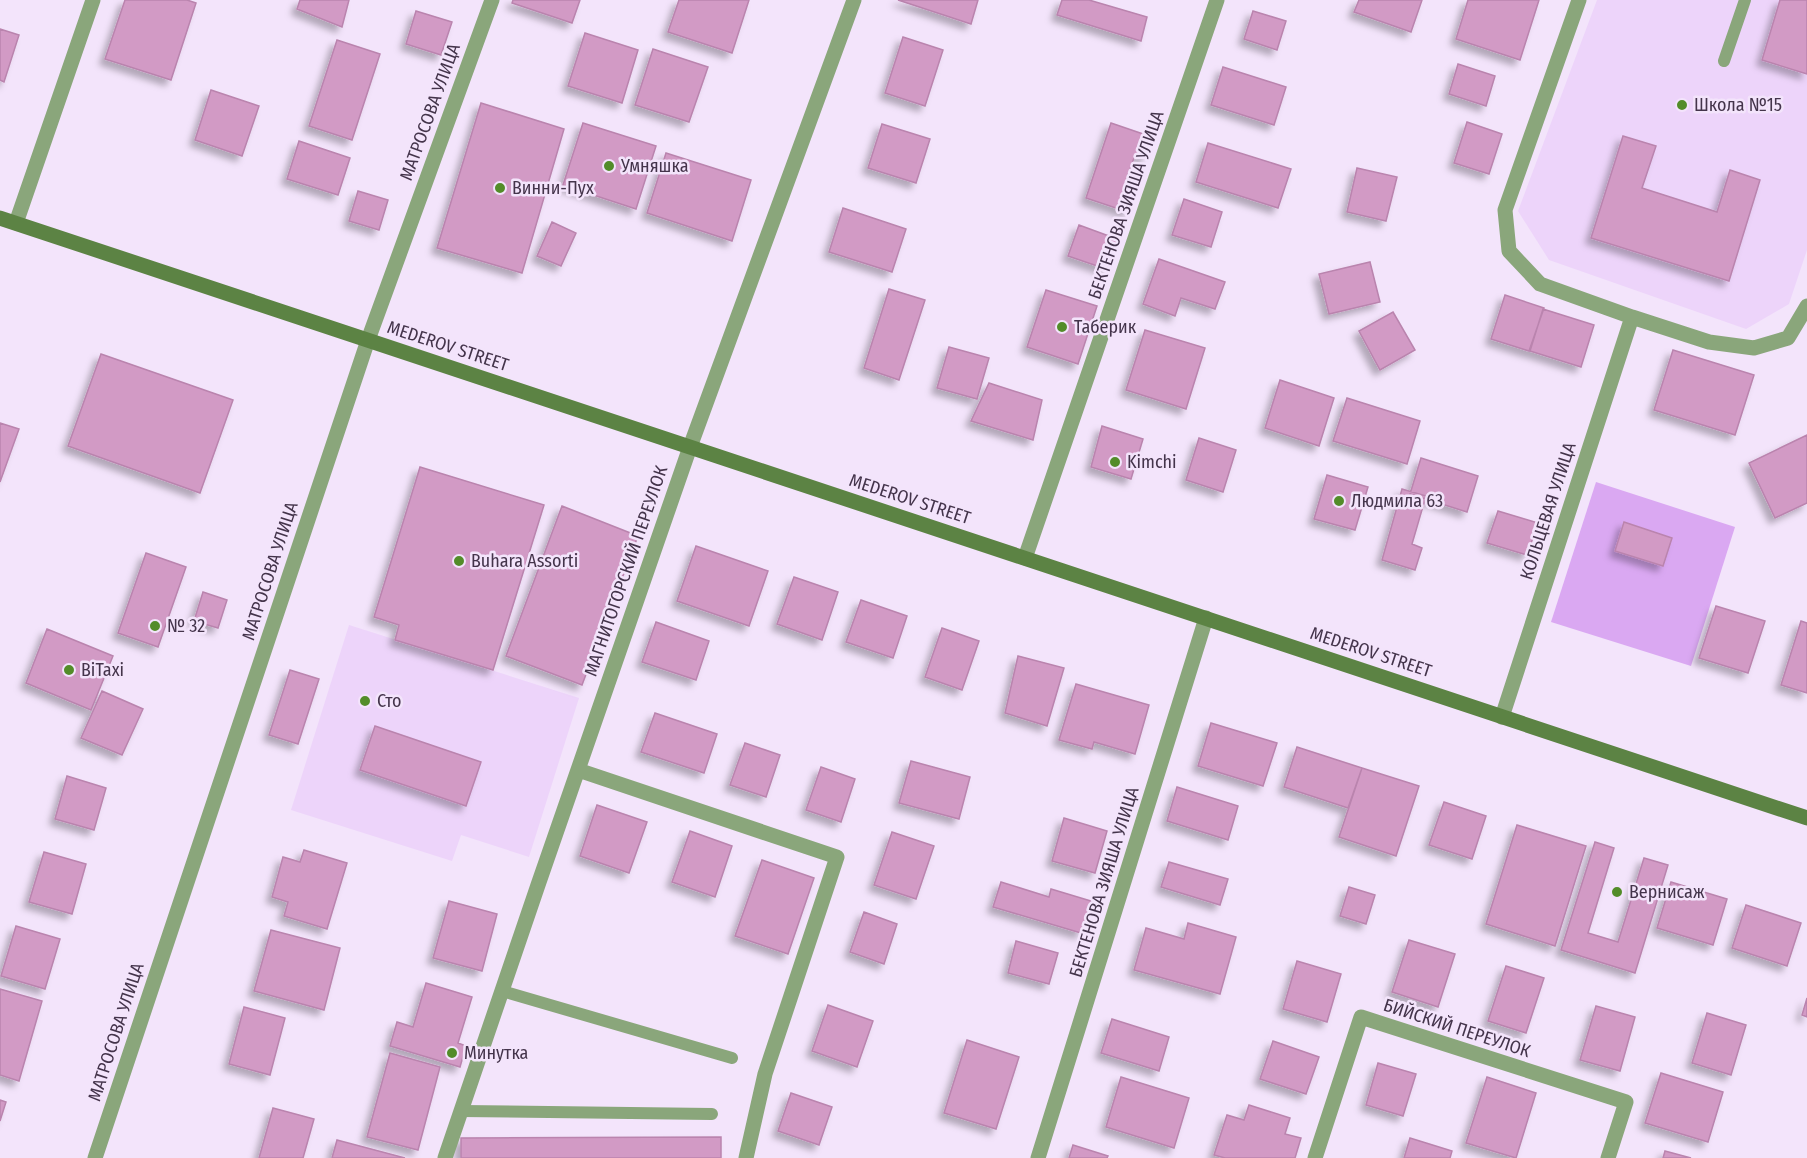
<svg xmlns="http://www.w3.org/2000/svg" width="1807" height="1158" font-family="'Fira Sans Condensed',sans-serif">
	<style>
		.built { fill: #edd4fa }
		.green { fill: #daa8f2 }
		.building { fill: #d29ac5; stroke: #ba84ae; stroke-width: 1.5; filter: url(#shadow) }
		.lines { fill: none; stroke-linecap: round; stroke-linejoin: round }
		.service { stroke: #8aa67b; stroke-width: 12 }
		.minor { stroke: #8aa67b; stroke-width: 15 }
		.secondary { stroke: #5c8344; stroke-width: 15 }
		.poi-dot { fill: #538c29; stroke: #f3e4fb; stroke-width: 2 }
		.labels { text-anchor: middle; stroke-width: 5; stroke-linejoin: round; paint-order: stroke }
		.poi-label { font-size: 18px; fill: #44344b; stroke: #f3e4fb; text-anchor: start }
		.street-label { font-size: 18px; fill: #44344b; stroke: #f3e4fb }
	</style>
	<defs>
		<filter id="shadow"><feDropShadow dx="-5.5" dy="5.5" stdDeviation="3" flood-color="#0004"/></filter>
	</defs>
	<rect width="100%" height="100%" fill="#f3e4fb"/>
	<path class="built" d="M1597 0H1807V250L1789 304 1746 329 1549 260 1518 211Z
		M349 625 579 698 529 857 461 835 452 861 291 810Z"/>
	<path class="green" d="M1596 482 1735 527 1691 666 1551 622Z"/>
	<path class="building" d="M125 0H187L196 3 171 80 105 59Z
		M300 0H349L342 27 297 9Z
		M513 0H580L572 23 512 3Z
		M679 0H749L732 53 668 32Z
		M898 0H978L971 24Z
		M1062 0H1089L1147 17 1141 41 1057 15Z
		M1359 0H1422L1411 32 1354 12Z
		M1468 0H1539L1520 60 1456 39Z
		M1780 0H1807V74L1762 60Z
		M416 11 452 22 441 55 406 44Z
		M1253 11 1286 21 1277 50 1244 39Z
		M0 29 19 35 4 82 0 80Z
		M585 33 638 50 622 103 568 86Z
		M903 37 943 50 925 106 885 93Z
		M337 40 380 54 352 140 309 126Z
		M653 49 708 67 689 122 635 105Z
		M1458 64 1495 76 1486 106 1449 94Z
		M1223 67 1286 87 1274 125 1211 105Z
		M211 90 259 106 242 156 195 140Z
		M481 103 564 129 522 273 437 248Z
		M1467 122 1502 134 1489 174 1454 163Z
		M583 123 656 146 636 209 563 185Z
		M1111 123 1152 137 1145 158 1135 155 1124 186 1135 190 1128 212 1086 198Z
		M882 124 930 139 916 183 868 168Z
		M1623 136 1656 146 1642 188 1717 212 1730 170 1760 180 1729 281 1591 238Z
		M299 141 350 158 338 195 287 179Z
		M1208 143 1291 169 1278 208 1196 182Z
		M666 153 751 180 732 241 647 213Z
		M1357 168 1397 177 1386 221 1347 212Z
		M358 191 388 200 379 230 349 221Z
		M1184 199 1222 212 1211 247 1172 235Z
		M843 208 906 229 892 272 829 252Z
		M552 222 576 233 561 266 537 256Z
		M1079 225 1117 239 1106 269 1068 256Z
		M1159 259 1225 282 1215 309 1181 298 1175 316 1143 304Z
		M1370 262 1380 302 1329 314 1319 274Z
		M889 289 925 300 899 380 864 368Z
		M1046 290 1097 306 1078 364 1027 347Z
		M1505 295 1544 308 1529 351 1491 339Z
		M1543 309 1594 325 1581 367 1530 351Z
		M1393 312 1415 350 1380 370 1359 331Z
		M1145 330 1205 348 1186 409 1126 390Z
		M949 347 989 358 977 399 937 388Z
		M1673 350 1754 375 1735 435 1654 410Z
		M101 354 233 400 200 493 68 446Z
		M1280 380 1334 398 1319 446 1265 428Z
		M989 383 1042 400 1033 440 971 421Z
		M1347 398 1420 421 1407 464 1333 441Z
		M0 423 19 429 0 482Z
		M1102 426 1143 439 1131 479 1091 467Z
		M1807 435V503L1775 518 1749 463Z
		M1199 438 1236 450 1223 492 1186 480Z
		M1421 458 1478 476 1467 512 1410 494Z
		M420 467 544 505 493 670 395 640 399 625 374 617Z
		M1327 475 1368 487 1355 530 1314 519Z
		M1402 489 1426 496 1412 544 1422 548 1415 570 1382 560Z
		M562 506 638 536 582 685 506 656Z
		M1498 511 1538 523 1527 555 1487 543Z
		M1624 522 1672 538 1663 566 1615 551Z
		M696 546 768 571 749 626 677 601Z
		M146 553 186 567 158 647 118 633Z
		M794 577 838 592 822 640 777 624Z
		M203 592 227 600 218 628 194 621Z
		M861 600 907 616 893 658 846 642Z
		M1716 606 1765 621 1748 673 1699 658Z
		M1801 621 1807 623V693L1781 685Z
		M656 622 709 641 696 680 642 662Z
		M942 628 979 641 962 690 925 677Z
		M47 629 113 656 91 710 26 683Z
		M1018 656 1064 668 1047 726 1005 713Z
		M290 670 319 679 298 744 269 735Z
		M1076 684 1149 705 1135 754 1094 742 1092 749 1059 740Z
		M102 691 143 709 122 755 81 738Z
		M655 713 717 734 704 773 641 752Z
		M1211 723 1277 743 1263 786 1198 766Z
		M375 726 481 762 466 806 360 770Z
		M745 743 780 755 766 797 730 785Z
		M1297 747 1362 768 1348 808 1284 787Z
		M911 761 970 777 959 819 899 803Z
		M821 767 855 779 841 822 806 810Z
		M1362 768 1419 786 1396 856 1339 837Z
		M67 776 106 788 94 830 55 819Z
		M1177 787 1238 806 1228 840 1167 821Z
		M1444 802 1486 816 1472 859 1429 845Z
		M597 805 647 822 629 873 580 856Z
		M1064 818 1107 831 1095 873 1052 861Z
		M1517 825 1586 846 1555 946 1486 924Z
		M690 831 732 846 715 897 672 882Z
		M892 832 934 846 916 899 874 885Z
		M1595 842 1614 848 1588 933 1618 942 1644 858 1668 865 1635 973 1561 950Z
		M304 850 347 863 327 929 284 916 288 902 272 897 283 857 300 862Z
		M44 852 86 864 72 914 29 902Z
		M762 860 814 878 788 954 735 936Z
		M1169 862 1228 879 1220 905 1161 887Z
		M1001 882 1049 897 1051 889 1091 901 1081 933 993 907Z
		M1671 882 1727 899 1713 945 1657 928Z
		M1349 887 1375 895 1366 924 1340 916Z
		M449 901 497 914 482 971 433 958Z
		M1746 905 1801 923 1787 966 1732 948Z
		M864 912 897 924 884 964 850 952Z
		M1188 923 1236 937 1220 994 1134 970 1146 928 1184 939Z
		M16 926 60 939 45 989 1 976Z
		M271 930 340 948 324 1010 254 991Z
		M1409 940 1455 954 1438 1007 1392 992Z
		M1016 941 1058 953 1049 984 1008 973Z
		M1297 961 1341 974 1327 1022 1283 1009Z
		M1506 966 1544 978 1526 1033 1488 1021Z
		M426 983 472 997 458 1043 466 1046 460 1067 390 1046 397 1022 413 1027Z
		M0 989 42 1001 19 1081 0 1075Z
		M1807 998V1017L1802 1015Z
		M828 1005 873 1021 857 1067 812 1051Z
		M1596 1006 1635 1017 1620 1071 1580 1060Z
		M244 1007 285 1018 270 1075 229 1064Z
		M1707 1013 1746 1025 1731 1075 1692 1063Z
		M1112 1019 1169 1037 1159 1071 1101 1053Z
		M967 1040 1019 1057 996 1129 944 1113Z
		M1273 1041 1319 1057 1306 1094 1260 1079Z
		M390 1053 440 1067 418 1150 367 1137Z
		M1378 1063 1416 1074 1403 1116 1366 1105Z
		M1661 1073 1723 1092 1708 1142 1645 1123Z
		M1121 1077 1189 1098 1174 1148 1106 1127Z
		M1487 1077 1536 1093 1516 1158 1466 1143Z
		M791 1093 832 1107 819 1145 778 1131Z
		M0 1100 6 1102 0 1121Z
		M1249 1105 1290 1118 1285 1134 1301 1138 1295 1158H1225L1214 1155 1227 1115 1244 1120Z
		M273 1108 314 1119 303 1158H259Z
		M721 1137V1158H461V1138Z
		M1410 1138 1452 1151 1450 1158H1404Z
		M337 1140 405 1158H332Z
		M1073 1145 1108 1156 1107 1158H1069Z
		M1665 1151 1691 1158H1663Z"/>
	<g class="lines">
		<path class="service" d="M1724 61 1745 0
			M502 991 732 1058
			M461 1111 712 1114"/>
		<path class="minor" d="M1579 0 1505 210 1509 251 1540 284 1632 317 1709 342 1754 348 1788 338 1807 306
			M16 223 93 0
			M1025 558 1217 0
			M1502 717 1632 317
			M578 770 837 857 765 1074 746 1158
			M95 1158 368 340 492 0
			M445 1158 538 885 690 447 854 0
			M1038 1158 1206 618
			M1315 1158 1361 1017 1626 1102 1608 1158"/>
		<path class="secondary" d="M0 218 1807 818"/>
	</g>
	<g class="poi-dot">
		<circle cx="1682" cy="105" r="6"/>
		<circle cx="609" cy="166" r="6"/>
		<circle cx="500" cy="188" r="6"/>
		<circle cx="1062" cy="327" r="6"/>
		<circle cx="1115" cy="462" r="6"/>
		<circle cx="1339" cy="501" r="6"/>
		<circle cx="459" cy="561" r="6"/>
		<circle cx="155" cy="626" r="6"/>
		<circle cx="69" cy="670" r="6"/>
		<circle cx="365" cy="701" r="6"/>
		<circle cx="1617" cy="892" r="6"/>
		<circle cx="452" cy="1053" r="6"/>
	</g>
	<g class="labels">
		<g class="poi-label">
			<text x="1694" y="111">Школа №15</text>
			<text x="621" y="172">Умняшка</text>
			<text x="512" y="194">Винни-Пух</text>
			<text x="1074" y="333">Таберик</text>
			<text x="1127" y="468">Kimchi</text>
			<text x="1351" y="507">Людмила 63</text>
			<text x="471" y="567">Buhara Assorti</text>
			<text x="167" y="632">№ 32</text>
			<text x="81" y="676">BiTaxi</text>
			<text x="377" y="707">Сто</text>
			<text x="1629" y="898">Вернисаж</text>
			<text x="464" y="1059">Минутка</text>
		</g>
		<g class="street-label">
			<text transform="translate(430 112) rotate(-70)" y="6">МАТРОСОВА УЛИЦА</text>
			<text transform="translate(1126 205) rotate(-71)" y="6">БЕКТЕНОВА ЗИЯША УЛИЦА</text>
			<text transform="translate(448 346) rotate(18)" y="6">MEDEROV STREET</text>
			<text transform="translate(910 499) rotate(18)" y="6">MEDEROV STREET</text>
			<text transform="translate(1548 511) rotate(-72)" y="6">КОЛЬЦЕВАЯ УЛИЦА</text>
			<text transform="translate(270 571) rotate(-72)" y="6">МАТРОСОВА УЛИЦА</text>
			<text transform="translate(626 571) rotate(-71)" y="6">МАГНИТОГОРСКИЙ ПЕРЕУЛОК</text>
			<text transform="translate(1371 652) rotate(18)" y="6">MEDEROV STREET</text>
			<text transform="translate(1104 882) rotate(-73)" y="6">БЕКТЕНОВА ЗИЯША УЛИЦА</text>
			<text transform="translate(1457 1028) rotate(18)" y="6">БИЙСКИЙ ПЕРЕУЛОК</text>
			<text transform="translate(116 1032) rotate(-72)" y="6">МАТРОСОВА УЛИЦА</text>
		</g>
	</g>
</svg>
